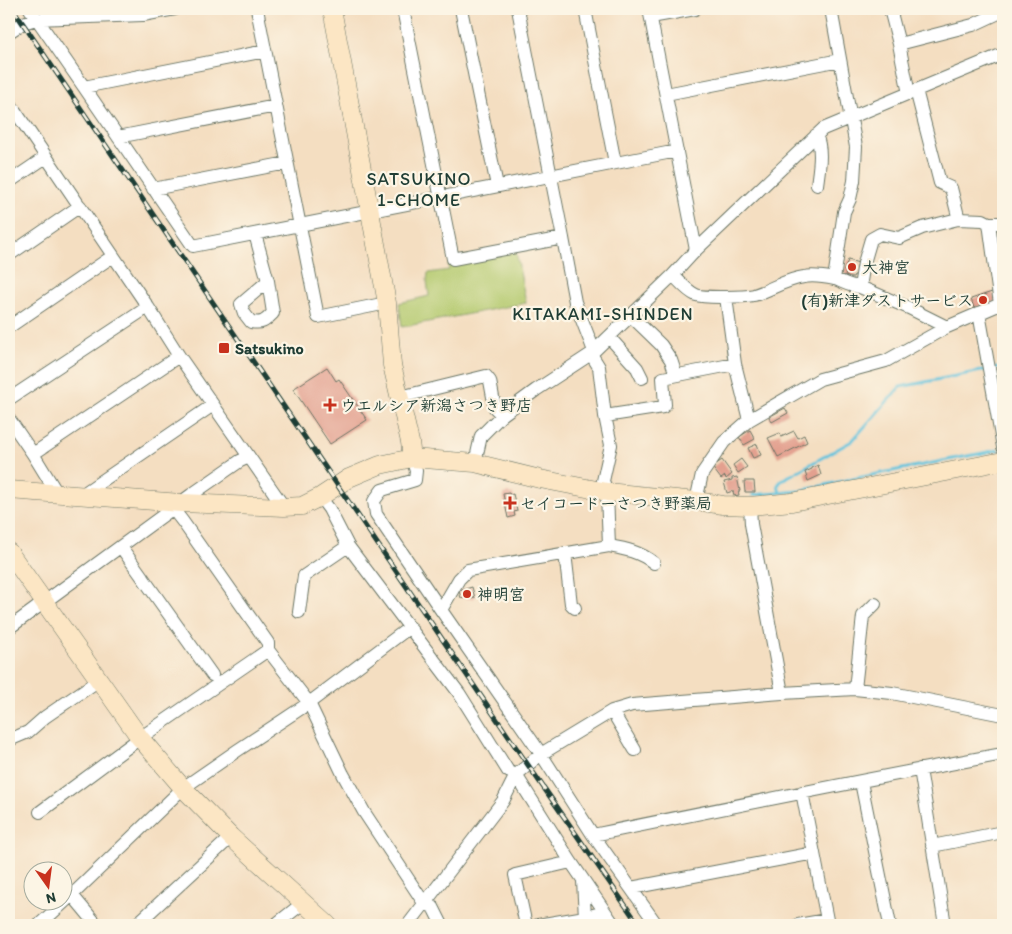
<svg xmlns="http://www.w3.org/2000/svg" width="1012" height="934" font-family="Itim,'Klee One',sans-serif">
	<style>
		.green { fill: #b3c96d; stroke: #698350 }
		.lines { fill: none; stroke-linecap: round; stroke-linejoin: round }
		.stream { stroke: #5fc3dd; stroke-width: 3 }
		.building { fill: #e3a08f }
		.street-casing { stroke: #6a7565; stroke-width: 14 }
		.secondary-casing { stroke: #6a7565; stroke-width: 19 }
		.street { stroke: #fff; stroke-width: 12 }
		.secondary { stroke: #fce6c4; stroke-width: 18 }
		.rail-casing { stroke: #1f3d34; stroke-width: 5 }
		.rail { stroke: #fcf5e5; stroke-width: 3; stroke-dasharray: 9; stroke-linecap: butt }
		.poi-dot { fill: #c8321e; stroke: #fcf5e5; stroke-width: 2 }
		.labels { text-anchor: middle; stroke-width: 4.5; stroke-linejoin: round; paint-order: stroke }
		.poi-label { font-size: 16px; font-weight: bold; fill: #1f3d34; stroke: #fcf5e5; text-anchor: start }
		.neighbourhood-label { font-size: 18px; letter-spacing: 1px; fill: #1f3d34; stroke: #fcf5e5 }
	</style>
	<rect width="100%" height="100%" fill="#fcf5e5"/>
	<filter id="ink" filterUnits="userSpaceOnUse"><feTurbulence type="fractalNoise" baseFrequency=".02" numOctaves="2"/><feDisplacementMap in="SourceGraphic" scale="10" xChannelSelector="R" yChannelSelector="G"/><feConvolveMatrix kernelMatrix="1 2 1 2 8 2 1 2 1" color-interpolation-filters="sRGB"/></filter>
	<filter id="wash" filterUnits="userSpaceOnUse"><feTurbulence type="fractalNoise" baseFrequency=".0096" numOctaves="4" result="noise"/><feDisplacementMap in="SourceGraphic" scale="20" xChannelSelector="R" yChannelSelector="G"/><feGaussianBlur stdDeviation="1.12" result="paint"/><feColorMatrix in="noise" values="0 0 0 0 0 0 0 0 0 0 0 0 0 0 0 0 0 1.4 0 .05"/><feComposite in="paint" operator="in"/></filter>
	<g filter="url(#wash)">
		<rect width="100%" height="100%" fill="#f4dec1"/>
		<path class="green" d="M516 251 526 303 402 327 399 303 429 296 427 281 428 273 449 270 448 265Z"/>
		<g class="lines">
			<path class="stream" d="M994 369 1003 367
				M780 493 778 485 782 480 852 441 900 387 986 370
				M753 495 800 491 847 480 998 450"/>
		</g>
		<g id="blocks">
			<path class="building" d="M848 260 859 263 856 275H854L853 277H851L850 280 847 279 848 277 845 276 846 272 844 271Z
				M992 292 996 301 974 308 971 299Z
				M327 367 336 381 339 379 367 420 330 444 293 389Z
				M785 408 788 413 772 422 769 417Z
				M750 430 755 439 744 445 739 437Z
				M794 431 798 438 804 435 807 442 778 457 768 438 780 433 781 437Z
				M757 444 761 455 753 458 748 448Z
				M741 459 747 467 738 473 733 465Z
				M722 460 732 474 726 479 725 476 721 479 712 467Z
				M818 465 821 475 808 481 805 472 812 469V468Z
				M737 477 740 491H738L739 495 734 496 733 491 727 493 724 482 732 480V478Z
				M744 481H754L755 492H745Z
				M509 493 510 495 513 494 517 511 514 512 515 516 508 518 503 494Z
				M472 587 475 598 466 599V597L461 598 459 591Z"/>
		</g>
	</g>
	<g filter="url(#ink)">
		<use href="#blocks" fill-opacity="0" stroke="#6a7565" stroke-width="1"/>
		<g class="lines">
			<defs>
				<path id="street" d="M30 9 84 87 193 246 677 151
					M257 9 318 317 387 303
					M403 9 453 259 563 238 518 9
					M461 9 497 186
					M585 9 615 163
					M649 9 696 250
					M831 9 856 147 854 181 850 199 844 212 834 279
					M890 9 899 44 909 94
					M651 17 695 9
					M9 32 23 23 36 19 143 15 175 9
					M899 44 973 25 1003 11
					M84 87 265 51
					M916 90 940 183 951 188 958 216V219
					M666 94 840 60
					M9 102 148 307 179 356 284 507
					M816 135C823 150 819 169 817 185
					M118 137 276 106
					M9 182 46 157
					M153 189 287 163
					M989 223 1000 304
					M255 234 268 281 273 313C265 321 263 324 251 322L244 313 241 304 268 281
					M563 238 575 302 594 351
					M9 255 80 206
					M673 275C680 282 687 291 696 295 704 298 745 297 754 295 771 290 786 279 804 277 814 275 825 277 835 279 843 282 851 287 860 287L909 308 947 327
					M860 287 864 263 871 239 880 234 899 238 922 228 958 219 983 220 989 223H1003
					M726 297 735 364 749 420
					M979 313 1003 447
					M630 315 661 345 671 360 676 375
					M9 327 113 256
					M609 337 637 368 642 378
					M400 397 486 376 490 381 495 408 502 415
					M9 399 148 307
					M605 416 663 407 665 405 663 378 735 364
					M9 419 33 454 57 493
					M33 454 179 356
					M412 458 416 471 415 480 382 490 374 501 376 514 441 610 541 754 593 835 657 925
					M475 463 481 436 502 415 536 390 591 354 673 275 696 250 823 129 1003 54
					M80 496 213 405
					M320 497 329 509 348 546 459 693 508 771 516 775 571 862 614 925
					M696 501 702 474 724 442 749 420 820 379 886 361 947 327 1003 303
					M750 506 751 524 782 693
					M609 546C626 549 640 552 654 563
					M121 547 212 675
					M565 553 571 604 575 608
					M441 610 459 579 468 570 609 546 607 492 603 481 611 445 605 416 599 367 591 354
					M299 612 304 576 348 546
					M9 628 191 495 240 461 249 457
					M268 650 309 703 343 774 364 812 424 903 433 907 442 925
					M855 689 863 616 875 604
					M612 711 635 750
					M9 740 28 732 45 717 99 680
					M920 769 945 925
					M861 782 890 925
					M802 792 828 925
					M40 812 140 738 268 650V643L183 522 173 509
					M593 835C729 807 866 779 1003 754V757
					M932 846 1003 832
					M583 881 585 917 587 925
					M631 888 814 853
					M72 895 97 925
					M39 925 72 895 183 788 238 750 309 703 410 627
					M136 925 231 837
					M275 925 303 903
					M408 925 503 801 516 775 541 754 612 711 632 705 782 693 855 689 892 693 1003 715
					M526 925 515 875 571 862
					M538 925 585 917 605 912
					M798 925 827 920"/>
				<path id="secondary" d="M332 9 387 303 392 365 410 442 412 458
					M9 490 181 503 284 507 302 506 320 497 349 478 380 465 412 458 475 463 540 479 607 492 696 501 723 505 750 506 792 502 1003 461
					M9 552 140 738 183 788 231 837 328 925"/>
			</defs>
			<use href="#street" class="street-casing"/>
			<use href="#secondary" class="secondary-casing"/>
			<use href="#street" class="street"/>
			<use href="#secondary" class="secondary"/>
			<defs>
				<path id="rail" d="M13 9 528 765 639 925"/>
			</defs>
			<use href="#rail" class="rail-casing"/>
			<use href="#rail" class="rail"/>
		</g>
	</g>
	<g class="poi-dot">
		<circle cx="852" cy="267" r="5"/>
		<circle cx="983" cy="300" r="5"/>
		<rect x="218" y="342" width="12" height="12" rx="2.5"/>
		<path d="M327.5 397.5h5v5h5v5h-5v5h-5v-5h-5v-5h5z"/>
		<path d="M507.5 495.5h5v5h5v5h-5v5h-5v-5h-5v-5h5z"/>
		<circle cx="467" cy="594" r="5"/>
	</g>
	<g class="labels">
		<g class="poi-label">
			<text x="862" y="273">大神宮</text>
			<text x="973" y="306" text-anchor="end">(有)新津ダストサービス</text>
			<text x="235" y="354">Satsukino</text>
			<text x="340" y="411">ウエルシア新潟さつき野店</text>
			<text x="520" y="509">セイコードーさつき野薬局</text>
			<text x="477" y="600">神明宮</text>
		</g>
		<g class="neighbourhood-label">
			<text x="419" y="185">SATSUKINO<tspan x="419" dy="21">1-CHOME</tspan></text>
			<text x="603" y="320">KITAKAMI-SHINDEN</text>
		</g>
	</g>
	<rect width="1012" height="934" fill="none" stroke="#fcf5e5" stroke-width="30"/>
	<g transform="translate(48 886) rotate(166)"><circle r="24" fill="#fcf5e5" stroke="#a4ab9e"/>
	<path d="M0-4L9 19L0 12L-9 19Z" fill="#c8321e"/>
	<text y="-8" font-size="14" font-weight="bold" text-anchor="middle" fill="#1f3d34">N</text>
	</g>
</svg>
